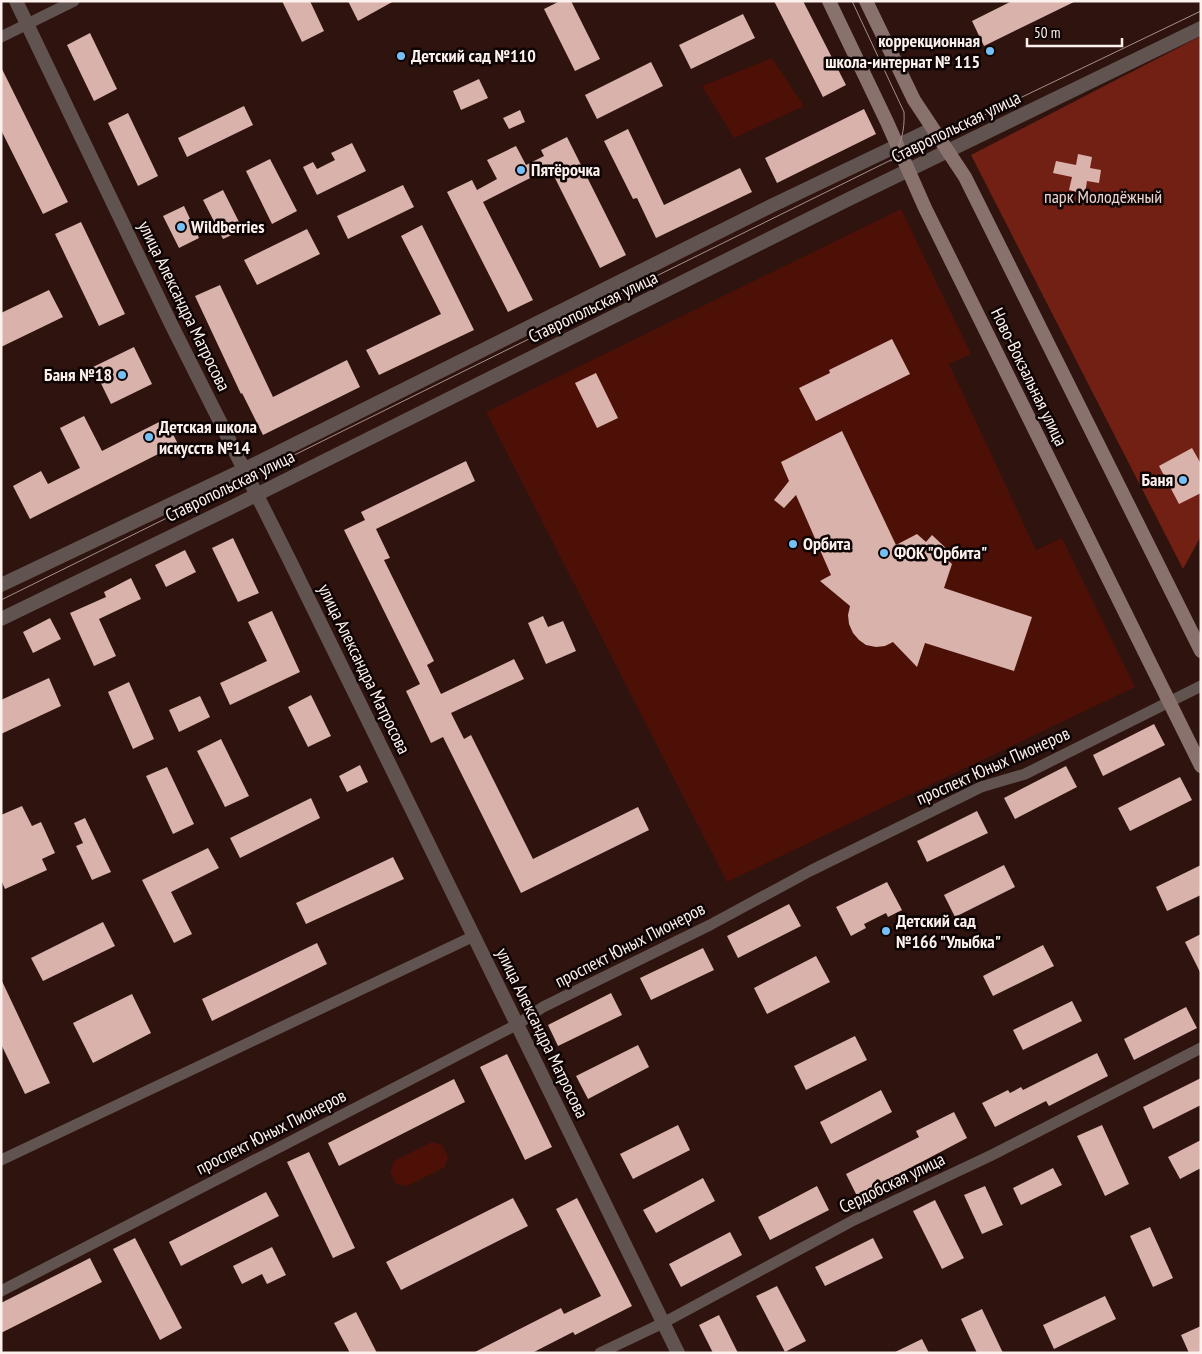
<svg xmlns="http://www.w3.org/2000/svg" width="1202" height="1354" font-family="'PT Sans Narrow',sans-serif">
	<style>
		.green { fill: #4c1007 }
		.forest { fill: #732014 }
		.building { fill: #d8b2ab }
		.lines { fill: none; stroke-linecap: round; stroke-linejoin: round }
		.minor { stroke: #61534f; stroke-width: 11 }
		.tertiary { stroke: #61534f; stroke-width: 14 }
		.secondary { stroke: #89716d; stroke-width: 14 }
		.tram { stroke: #a3918d; stroke-width: 1 }
		.poi-dot { fill: #75c0f6; stroke: #0e0403; stroke-width: 2 }
		.labels { text-anchor: middle; stroke-width: 5; stroke-linejoin: round; paint-order: stroke }
		.poi-label { font-size: 18px; font-weight: bold; fill: #fdf1ee; stroke: #0e0403; text-anchor: start }
		.street-label { font-size: 18px; fill: #fdf1ee; stroke: #0e0403 }
		.park-label { font-size: 18px; fill: #edd4cf; stroke: #0e0403 }
	</style>
	<rect width="100%" height="100%" fill="#2e130e"/>
	<path class="green" d="M772 58 804 106 734 138 702 86Z
		M901 209 971 354 949 364 1036 550 1062 538 1135 687 727 882 486 412Z
		M432 1142 442 1145 448 1157 445 1167 407 1186 396 1184 390 1172 394 1161Z"/>
	<path class="forest" d="M1201 36V536L1183 569 971 155Z"/>
	<path class="building" d="M282 1H310L324 31 302 42Z
		M348 1H394L358 21Z
		M560 1H571L600 59 575 71 544 9Z
		M774 1H803L846 85 823 97Z
		M1012 1H1076L984 46 972 21Z
		M743 14 755 38 691 69 679 45Z
		M90 33 117 89 94 101 67 45Z
		M651 62 663 86 597 119 585 95Z
		M1 67 68 202 43 214 1 130Z
		M479 79 488 98 461 110 453 91Z
		M244 106 253 125 187 157 178 138Z
		M864 109 876 134 777 183 765 158Z
		M520 110 525 122 509 129 503 118Z
		M128 113 158 176 138 186 108 123Z
		M628 129 664 205 740 168 752 192 656 238 637 198 633 199 604 141Z
		M567 137 626 255 600 268 550 168 483 202 533 300 508 312 447 192 472 180 477 190 497 179 487 160 516 146 526 165 544 156 541 150Z
		M352 143 366 171 317 195 303 167 313 162 317 169 335 160 331 153Z
		M1078 154 1092 157 1090 168 1101 170 1099 183 1087 181 1085 194 1069 190 1072 177 1053 173 1056 161 1076 165Z
		M270 159 297 211 272 224 246 171Z
		M403 185 414 207 348 239 337 216Z
		M223 190 243 230 223 239 203 200Z
		M184 206 199 238 179 248 163 216Z
		M81 222 125 314 99 326 55 234Z
		M422 225 474 330 379 375 366 350 441 314 401 236Z
		M307 229 320 254 257 285 244 260Z
		M220 285 273 397 347 360 360 387 263 435 242 393 241 394 195 296Z
		M49 290 63 317 1 347V313Z
		M892 339 910 374 816 421 799 388 830 373 829 370Z
		M134 347 152 384 111 404 93 367Z
		M596 373 618 418 597 428 575 383Z
		M84 416 102 451 165 419 178 444 30 519 13 486 41 471 48 484 80 468 60 428Z
		M842 431 896 545 917 534 926 542 932 535 948 550 943 556 952 564 944 588 1032 617 1014 671 925 643 917 667 893 642 885 646 876 647 866 645 859 640 853 633 849 624 848 615 850 606 820 581 831 575 796 495 784 508 774 500 789 481 781 462Z
		M1192 448 1201 464V493L1179 504 1159 466Z
		M466 461 475 481 376 529 390 558 384 560 434 661 427 665 441 694 514 659 524 679 451 713 464 739 471 735 533 859 638 807 649 830 521 893 443 737 431 743 406 691 420 684 344 530 365 520 361 512Z
		M233 538 259 593 238 602 212 548Z
		M185 550 196 572 166 587 155 565Z
		M131 578 141 599 99 619 116 656 94 666 70 613 106 597 104 592Z
		M272 611 300 672 230 705 220 683 267 661 248 622Z
		M543 616 548 627 563 621 576 651 546 664 528 623Z
		M50 618 61 639 33 653 23 632Z
		M49 678 61 706 1 734V700Z
		M129 682 154 739 133 749 108 692Z
		M311 695 331 736 308 747 288 707Z
		M200 696 210 717 179 732 169 710Z
		M1154 724 1165 745 1103 776 1093 755Z
		M221 739 249 796 225 807 197 751Z
		M360 765 368 782 347 792 339 776Z
		M1066 766 1077 787 1015 819 1004 798Z
		M167 767 194 824 173 834 146 776Z
		M1180 777 1192 800 1130 831 1118 808Z
		M311 798 320 818 240 858 230 838Z
		M22 806 32 826 41 822 55 853 42 859 47 870 5 889 1 880V815Z
		M977 811 988 833 927 862 917 841Z
		M85 818 111 872 92 880 76 846 83 843 74 823Z
		M208 848 219 868 171 892 192 934 174 943 142 880Z
		M393 857 404 879 306 924 296 903Z
		M1004 865 1015 887 955 917 944 895Z
		M1201 865V895L1167 911 1156 887Z
		M887 882 902 910 888 917 886 913 864 924 866 928 851 936 836 907Z
		M789 904 801 926 738 958 727 936Z
		M103 922 115 946 43 981 31 958Z
		M1201 934V974L1185 942Z
		M317 943 327 964 212 1021 202 999Z
		M1043 945 1054 966 993 996 983 976Z
		M703 948 714 970 651 1000 640 978Z
		M816 956 830 982 767 1014 754 988Z
		M1 979 50 1083 25 1094 1 1044Z
		M611 993 622 1015 558 1046 548 1025Z
		M132 994 151 1033 93 1063 73 1023Z
		M1072 1001 1082 1021 1023 1050 1013 1030Z
		M1186 1007 1197 1028 1134 1060 1124 1039Z
		M855 1036 867 1060 806 1090 794 1066Z
		M638 1045 649 1067 588 1099 576 1076Z
		M1097 1053 1108 1076 1049 1106 1046 1101 995 1127 982 1103 1008 1090 1010 1093 1021 1087 1023 1090Z
		M507 1054 552 1147 525 1160 480 1067Z
		M1201 1078V1105L1153 1129 1143 1107Z
		M454 1079 465 1102 339 1166 328 1143Z
		M881 1090 892 1112 831 1144 820 1122Z
		M954 1112 967 1138 857 1196 846 1174 919 1137 916 1131Z
		M678 1125 690 1150 633 1179 620 1154Z
		M1102 1125 1129 1184 1105 1196 1077 1136Z
		M1201 1140V1168L1180 1179 1168 1157Z
		M309 1152 355 1248 333 1258 287 1162Z
		M1053 1168 1062 1185 1021 1205 1013 1188Z
		M703 1178 715 1201 656 1233 643 1210Z
		M817 1186 829 1210 770 1240 758 1217Z
		M985 1186 1003 1225 982 1234 964 1195Z
		M266 1192 279 1216 181 1266 169 1242Z
		M513 1198 528 1226 401 1290 386 1262Z
		M577 1198 632 1306 575 1335 573 1332 532 1353H473L561 1308 564 1314 601 1296 556 1209Z
		M935 1200 964 1258 942 1269 913 1211Z
		M1150 1227 1173 1278 1153 1287 1130 1236Z
		M730 1232 742 1255 681 1287 669 1264Z
		M135 1238 182 1328 160 1340 113 1249Z
		M873 1238 883 1258 825 1286 815 1267Z
		M272 1247 286 1275 267 1284 262 1274 242 1284 233 1266Z
		M90 1258 102 1282 1 1333V1303Z
		M777 1286 806 1341 785 1352 756 1296Z
		M1105 1296 1116 1319 1054 1349 1043 1325Z
		M982 1309 1003 1353H977L961 1319Z
		M356 1312 377 1353H350L334 1323Z
		M719 1315 738 1353H713L699 1325Z
		M1201 1326V1353H1189L1181 1335Z
		M922 1339 929 1353H893Z"/>
	<g class="lines">
		<path class="minor" d="M1 37 74 1
			M1 1160 474 936
			M1 1291 518 1024 543 1007 710 925 810 871 981 787 1025 774 1201 686
			M600 1353 663 1323 854 1220 992 1155 1201 1048"/>
		<path class="tertiary" d="M16 1 172 326 289 559 678 1353
			M1 585 245 469 771 206 932 129
			M1 619 232 507 851 198 1201 28"/>
		<path class="secondary" d="M829 1 887 122 925 208 1201 766
			M866 1 914 100 965 177 1201 651"/>
		<path class="tram" d="M852 1 904 112C905 130 901 146 891 161
			M1 600 893 159 1201 11"/>
	</g>
	<g class="poi-dot">
		<circle cx="990" cy="51" r="5"/>
		<circle cx="401" cy="56" r="5"/>
		<circle cx="521" cy="170" r="5"/>
		<circle cx="181" cy="227" r="5"/>
		<circle cx="122" cy="375" r="5"/>
		<circle cx="149" cy="437" r="5"/>
		<circle cx="1183" cy="480" r="5"/>
		<circle cx="793" cy="544" r="5"/>
		<circle cx="884" cy="553" r="5"/>
		<circle cx="886" cy="931" r="5"/>
	</g>
	<g class="labels">
		<g class="poi-label">
			<text x="980" y="47" text-anchor="end">коррекционная<tspan x="980" dy="21">школа-интернат № 115</tspan></text>
			<text x="411" y="62">Детский сад №110</text>
			<text x="531" y="176">Пятёрочка</text>
			<text x="191" y="233">Wildberries</text>
			<text x="112" y="381" text-anchor="end">Баня №18</text>
			<text x="159" y="433">Детская школа<tspan x="159" dy="21">искусств №14</tspan></text>
			<text x="1173" y="486" text-anchor="end">Баня</text>
			<text x="803" y="550">Орбита</text>
			<text x="894" y="559">ФОК "Орбита"</text>
			<text x="896" y="927">Детский сад<tspan x="896" dy="21">№166 "Улыбка"</tspan></text>
		</g>
		<g class="street-label">
			<text transform="translate(956 127) rotate(-26)" y="6">Ставропольская улица</text>
			<text transform="translate(184 306) rotate(64)" y="6">улица Александра Матросова</text>
			<text transform="translate(593 307) rotate(-26)" y="6">Ставропольская улица</text>
			<text transform="translate(1029 377) rotate(64)" y="6">Ново-Вокзальная улица</text>
			<text transform="translate(230 486) rotate(-26)" y="6">Ставропольская улица</text>
			<text transform="translate(364 669) rotate(64)" y="6">улица Александра Матросова</text>
			<text transform="translate(993 766) rotate(-24)" y="6">проспект Юных Пионеров</text>
			<text transform="translate(630 945) rotate(-27)" y="6">проспект Юных Пионеров</text>
			<text transform="translate(542 1033) rotate(64)" y="6">улица Александра Матросова</text>
			<text transform="translate(271 1132) rotate(-27)" y="6">проспект Юных Пионеров</text>
			<text transform="translate(892 1183) rotate(-26)" y="6">Сердобская улица</text>
		</g>
		<g class="park-label">
			<text x="1103" y="203">парк Молодёжный</text>
		</g>
	</g>
	<rect width="1202" height="1354" fill="none" stroke="#fdf1ee" stroke-width="5"/>
	<path d="M1027 38v8h95v-8" fill="none" stroke="#fdf1ee" stroke-width="2.5"/>
	<text x="1034" y="38" font-size="15" fill="#fdf1ee" stroke="#0e0403" stroke-width="4" paint-order="stroke">50 m</text>
</svg>
